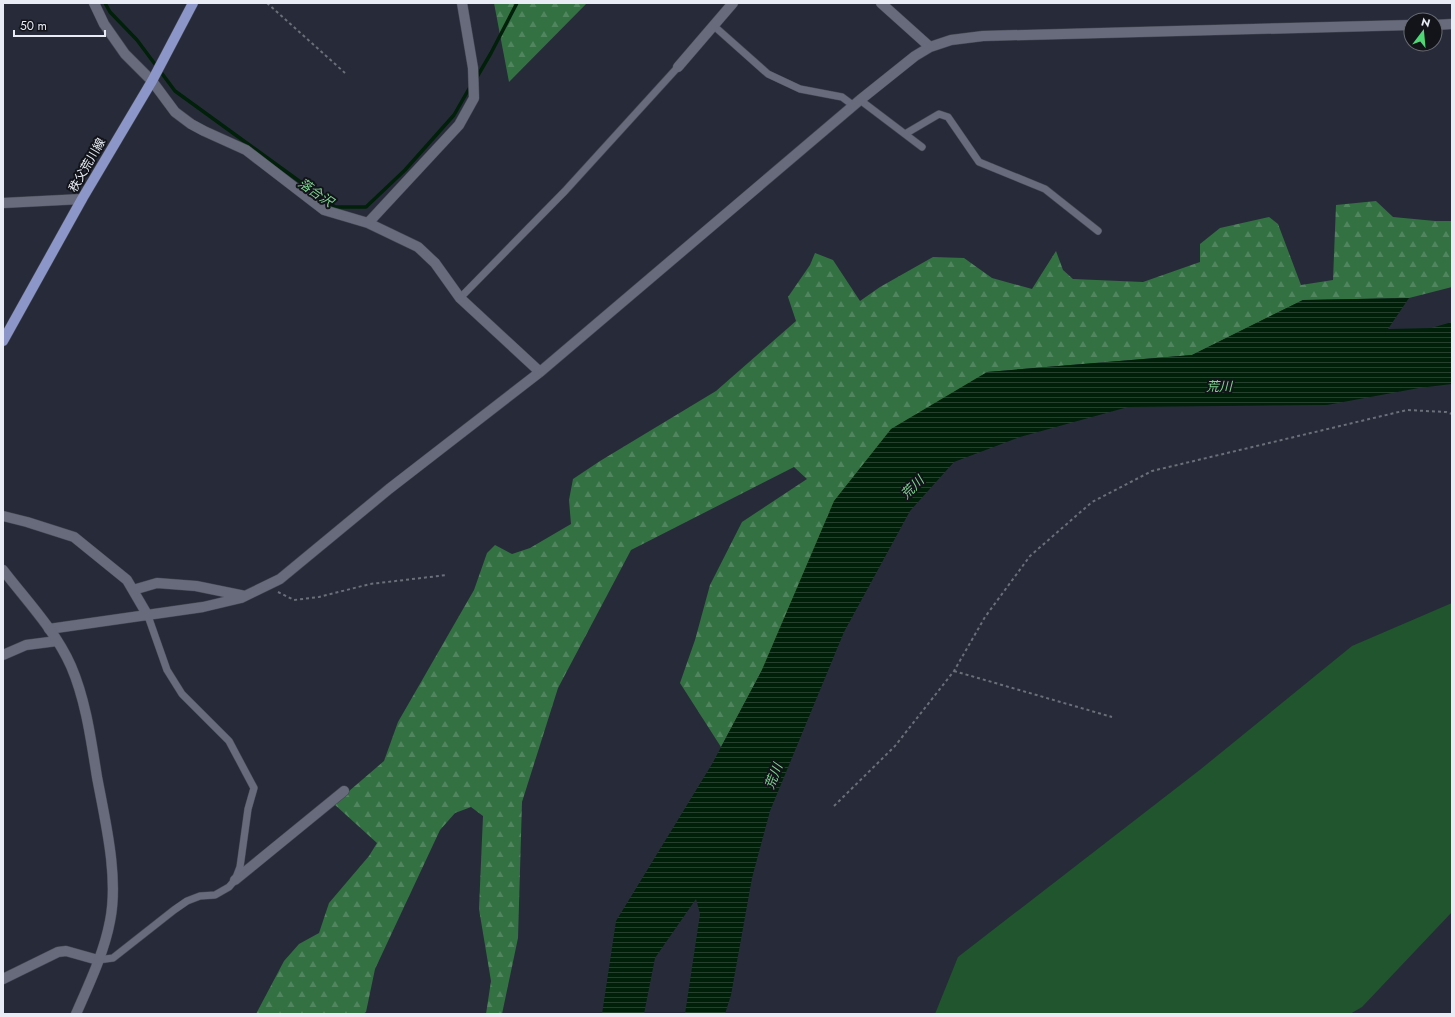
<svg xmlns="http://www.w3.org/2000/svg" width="1455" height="1017" font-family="Jost,'Noto Sans JP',sans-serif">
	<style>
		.forest { fill: url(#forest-firs) }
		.garden { fill: #21552e }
		.water { fill: url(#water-rules) }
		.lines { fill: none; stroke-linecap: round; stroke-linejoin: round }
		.stream { stroke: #002009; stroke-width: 3.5 }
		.service-casing { stroke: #444753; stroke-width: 8 }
		.minor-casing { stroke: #444753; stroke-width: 11 }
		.tertiary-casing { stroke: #444753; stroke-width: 11 }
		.primary-casing { stroke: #444753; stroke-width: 11 }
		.path { stroke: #6b6f7b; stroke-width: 2; stroke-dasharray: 3 3; stroke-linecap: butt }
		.service { stroke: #686b7c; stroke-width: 7 }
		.minor { stroke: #686b7c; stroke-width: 10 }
		.tertiary { stroke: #686b7c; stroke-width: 10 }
		.primary { stroke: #8d96c8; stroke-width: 10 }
		.labels { text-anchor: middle; stroke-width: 4; stroke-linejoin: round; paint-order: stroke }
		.street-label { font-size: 12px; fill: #e9ecf5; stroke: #12141a }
		.water-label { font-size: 13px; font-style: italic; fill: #7fd591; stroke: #12141a }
	</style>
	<defs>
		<pattern id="forest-firs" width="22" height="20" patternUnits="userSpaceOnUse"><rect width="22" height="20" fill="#337142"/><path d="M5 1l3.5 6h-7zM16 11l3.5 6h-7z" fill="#51855e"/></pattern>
		<pattern id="water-rules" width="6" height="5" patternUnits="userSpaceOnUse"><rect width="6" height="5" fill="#002009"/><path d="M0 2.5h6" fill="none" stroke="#25412d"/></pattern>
	</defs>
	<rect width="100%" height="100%" fill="#272b39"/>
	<path class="forest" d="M494 3H587L509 82Z
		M1376 201 1393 217 1435 221H1452V287L1409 298 1303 300 1192 355 987 372 761 672 721 747 680 683 695 640 710 585 742 522 807 479 794 467 631 550 558 688 522 802 518 938 502 1014H486L491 981 479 909 483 816 471 807 455 813 440 830 375 969 366 1012 363 1014H256L284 961 299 944 319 933 329 903 369 856 377 843 334 804 384 761 398 722 474 590 487 553 495 545 512 554 530 548 571 524 569 500 573 479 600 461 716 391 796 321 788 297 810 265 815 253 833 260 860 301 880 287 933 257 964 258 992 278 1032 289 1056 251 1063 270 1073 279 1143 282 1200 262V244L1220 228 1269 217 1278 224 1301 285 1333 280 1336 205Z"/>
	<path class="garden" d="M1452 603V912L1362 1007 1350 1014H935L958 957 1201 769 1352 646Z"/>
	<path class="water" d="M1409 298 1388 329 1431 328 1452 322V384L1419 388 1327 405 1128 407 1020 437 954 462 910 511 844 632 770 811 752 878 731 995 725 1014H685L700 914 696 899 655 958 644 1014H602L616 921 712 764 761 672 834 501 891 429 987 372 1192 355 1303 300Z"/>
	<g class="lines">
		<path class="stream" d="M105 3 110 12 137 40 175 91 335 207H366L405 170 454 115 470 87
			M477 77 491 53 517 3"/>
		<defs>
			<path id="service" d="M714 26 768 74 800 89 842 97 854 106
				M860 100 922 147
				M905 134 939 114 948 117 979 162 1045 189 1098 231
				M460 298 565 191 678 67
				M98 960 113 958 174 910 187 901 200 896 215 895 229 887 235 880 240 867 248 809 254 788 229 741 182 694 167 670 148 616"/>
			<path id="minor" d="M94 3 104 24 125 54 152 81 175 112 191 124 204 131 246 150 324 210 368 223 418 247 435 263 460 298 540 372
				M881 3 930 47
				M1435 25 1452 24
				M678 67 733 3
				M3 203 82 199
				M368 223 459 125 474 98 473 68 462 3
				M3 516 27 522 74 537 127 580 148 616
				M133 590 157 583 196 586 245 596
				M49 629 203 607 241 598 280 579 389 489 540 372 860 100 915 56 930 47 951 40 983 36 1411 25
				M3 655 26 645 57 641
				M235 880 344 791
				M3 979 58 952 66 951 98 960"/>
			<path id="tertiary" d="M3 570C26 600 55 630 71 666 86 701 91 740 97 777 105 820 119 877 110 921 104 953 89 984 76 1014"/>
			<path id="primary" d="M3 341 82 199 152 81 193 3"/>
		</defs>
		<use href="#service" class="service-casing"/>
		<use href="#minor" class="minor-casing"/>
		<use href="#tertiary" class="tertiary-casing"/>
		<use href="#primary" class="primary-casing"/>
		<path class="path" d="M267 3 345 73
			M278 592 294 600 319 597 370 584 447 575
			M954 671 1112 717
			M834 806 895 746 954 671 985 617 1030 556 1092 502 1152 471 1407 410 1446 412 1452 414"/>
		<use href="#service" class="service"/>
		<use href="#minor" class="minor"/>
		<use href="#tertiary" class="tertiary"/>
		<use href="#primary" class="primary"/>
	</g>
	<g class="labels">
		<g class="street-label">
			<text transform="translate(87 165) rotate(-60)" y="4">秩父荒川線</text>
		</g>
		<g class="water-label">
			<text transform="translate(316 192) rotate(35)" y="5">落合沢</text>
			<text x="1219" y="391">荒川</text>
			<text transform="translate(912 487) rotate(-45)" y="5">荒川</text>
			<text transform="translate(773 776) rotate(-69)" y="5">荒川</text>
		</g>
	</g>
	<rect width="1455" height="1017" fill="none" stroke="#e9ecf5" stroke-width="8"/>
	<g transform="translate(1423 32) rotate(16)"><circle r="19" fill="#12141a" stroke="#686a72"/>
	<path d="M0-3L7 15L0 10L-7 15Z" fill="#4fd675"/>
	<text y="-6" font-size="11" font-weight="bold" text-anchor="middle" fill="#e9ecf5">N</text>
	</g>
	<path d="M14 30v6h91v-6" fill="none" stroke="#e9ecf5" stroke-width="2"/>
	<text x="20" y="30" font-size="12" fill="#e9ecf5" stroke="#12141a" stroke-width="3" paint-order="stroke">50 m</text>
</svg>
